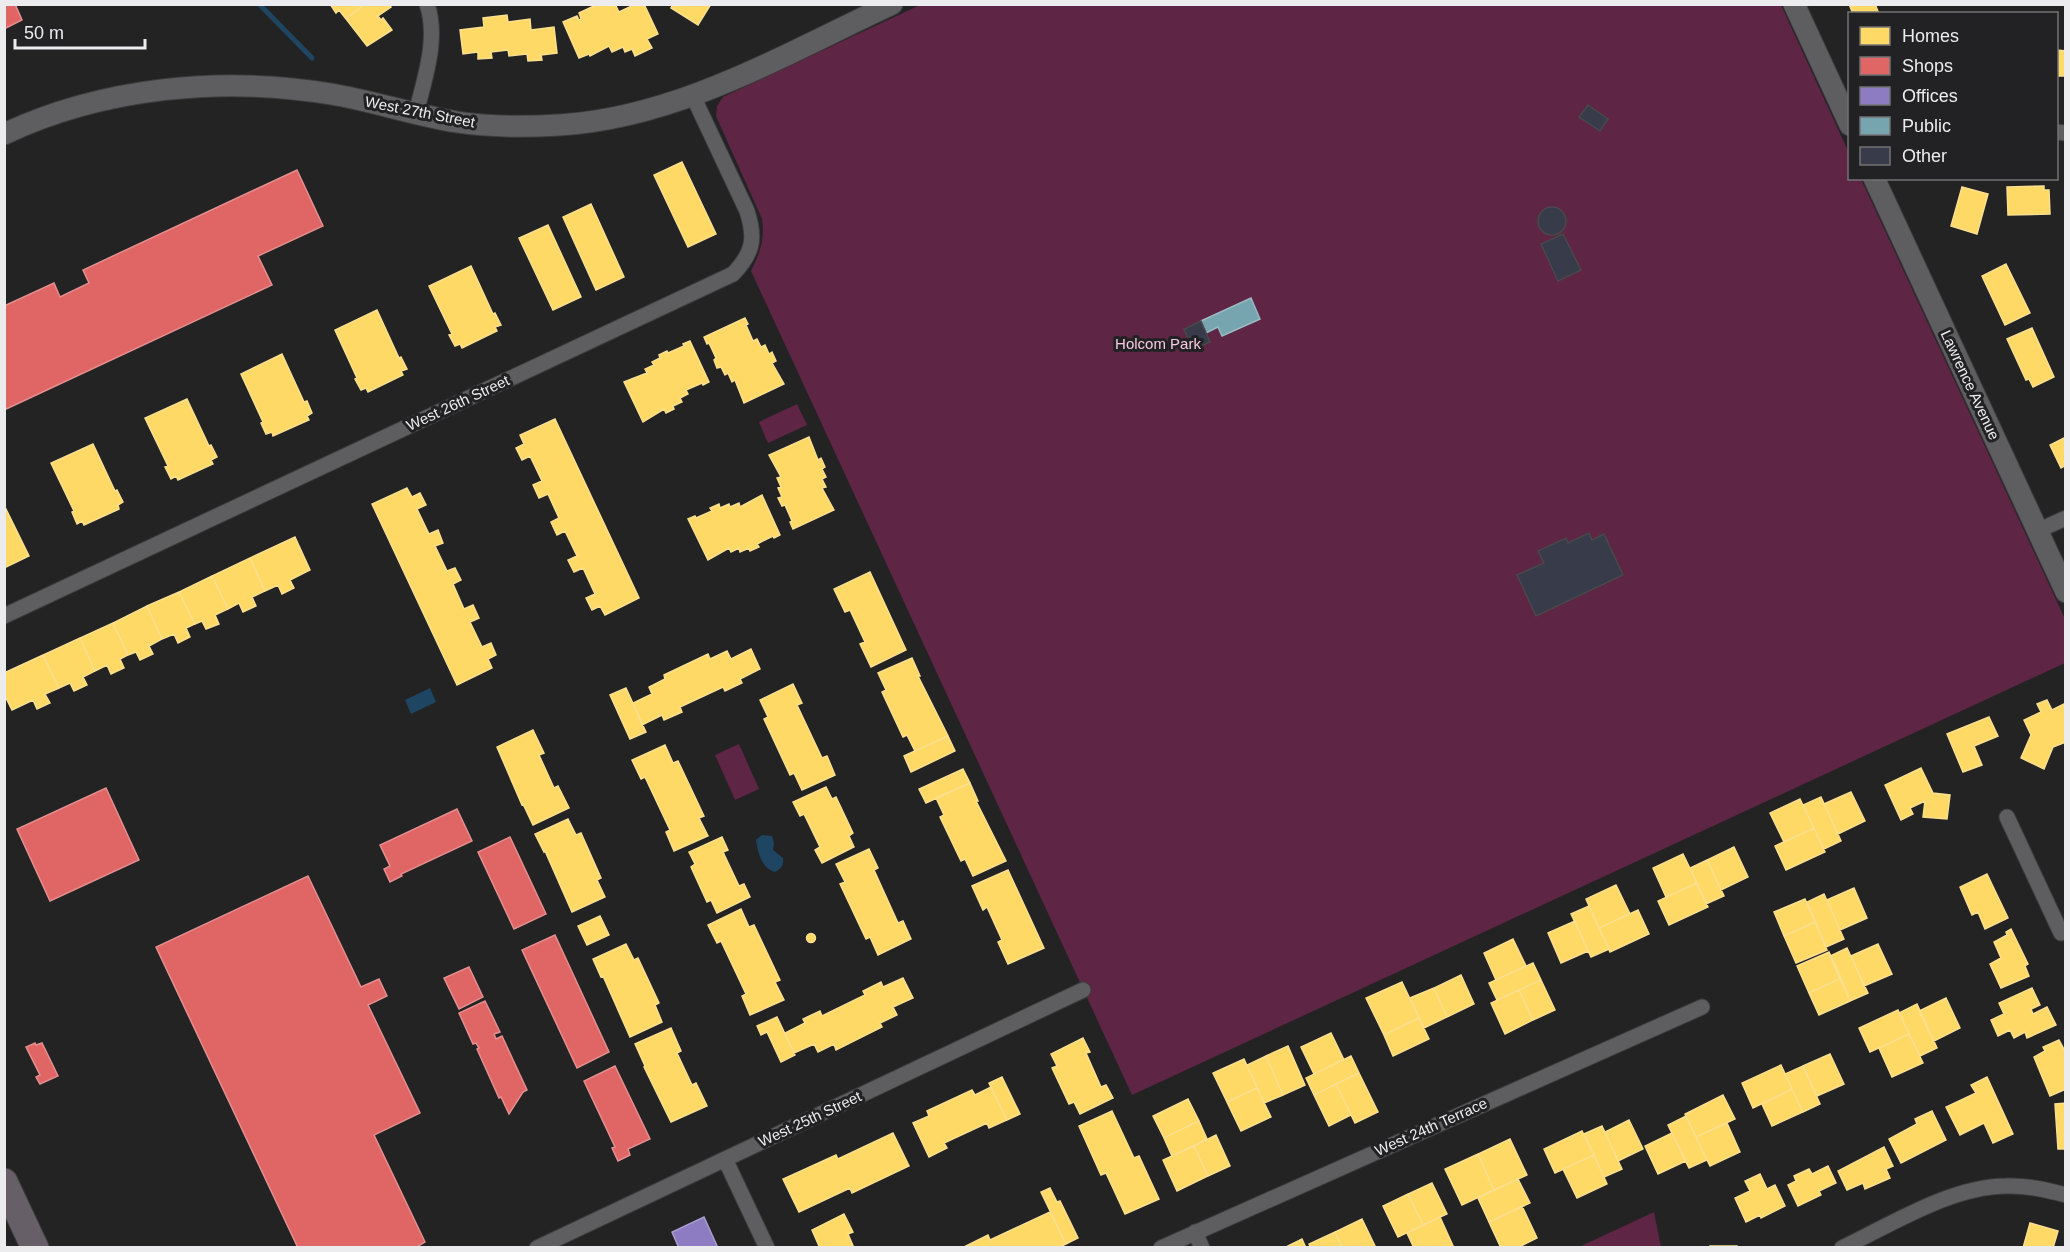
<svg xmlns="http://www.w3.org/2000/svg" width="2070" height="1252" font-family="Helvetica,sans-serif">
	<style>
		.green { fill: #5e2544 }
		.water { fill: #1e4562 }
		.homes { fill: #ffd966; stroke: #f9df8f; stroke-width: 1.5 }
		.shops { fill: #e06666; stroke: #e48e8f; stroke-width: 1.5 }
		.offices { fill: #8e7cc3; stroke: #aa9ed0; stroke-width: 1.5 }
		.public { fill: #76a5af; stroke: #99bac2; stroke-width: 1.5 }
		.lines { fill: none; stroke-linecap: round; stroke-linejoin: round }
		.stream { stroke: #1e4562; stroke-width: 5 }
		.building { fill: #383b49; stroke: #48494a; stroke-width: 1.5 }
		.street-casing { stroke: #3d3d3e; stroke-width: 17 }
		.secondary-casing { stroke: #3d3d3e; stroke-width: 23 }
		.highway-casing { stroke: #3d3d3e; stroke-width: 29 }
		.street { stroke: #5e5e60; stroke-width: 15 }
		.secondary { stroke: #5e5e60; stroke-width: 21 }
		.highway { stroke: #665f67; stroke-width: 27 }
		.labels { text-anchor: middle; stroke-width: 6; stroke-linejoin: round; paint-order: stroke }
		.street-label { font-size: 15px; fill: #ececee; stroke: #222225 }
		.park-label { font-size: 15px; fill: #f8c9de; stroke: #222225 }
	</style>
	<rect width="100%" height="100%" fill="#232324"/>
	<path class="green" d="M920 5H1781L1849 153 1850 178 1861 179 2065 619V663L1132 1095 751 271C760 253 765 239 762 219L716 116 717 106 723 97Z
		M797 404 807 425 768 443 759 422Z
		M739 744 759 789 735 800 715 755Z
		M1654 1212 1661 1247H1579Z"/>
	<path class="water" d="M430 688 436 702 411 714 405 700Z
		M762 835 772 836 774 843 773 850 783 858C784 865 781 869 775 872 761 868 758 852 756 840Z"/>
	<path class="homes" d="M330 4H365L346 19 339 10 336 13Z
		M365 4H389L391 7 378 16 381 20 383 18 392 30 367 46 346 19Z
		M615 4 619 12 636 4H644L658 34 647 39 652 48 635 56 632 49 625 52 623 47 612 52 609 46 590 56 589 54 579 58 563 22 577 16 579 20 581 19 579 13 594 6V4Z
		M673 4H711L698 25 671 8Z
		M1849 4H1875L1879 14H1853Z
		M507 15 508 22 530 19 531 30 554 27 557 53 541 55 542 60 528 61 527 54 509 56 508 50 491 52 492 58 478 59V52L463 54 460 30 484 27 483 18Z
		M2056 50 2066 51V76H2056Z
		M682 162 716 234 688 247 654 175Z
		M2044 186V190H2049L2050 214 2008 215 2007 187Z
		M1962 187 1988 194 1977 234 1951 226Z
		M591 204 624 277 596 290 563 217Z
		M548 225 581 297 553 310 519 238Z
		M2006 264 2030 313 2005 325 1982 276Z
		M471 266 493 314 495 313 501 325 495 327 497 331 462 348 460 344 455 346 449 335 452 334 429 286Z
		M377 310 399 358 401 357 407 369 401 371 403 375 368 392 366 388 361 390 355 379 357 378 335 330Z
		M745 318 748 324 746 325 753 341 757 339 761 347 765 345 769 354 772 352 776 361 772 363 784 384 744 403 735 380 732 382 728 373 725 375 721 367 717 368 714 360 716 358 709 343 707 344 704 337Z
		M2032 328 2054 377 2033 387 2029 379 2026 380 2007 339Z
		M690 341 709 382 703 385 702 383 686 390 688 394 680 398 682 402 673 406 674 409 666 413 664 409 643 422 624 382 647 373 645 369 654 365 652 362 660 358 659 355 667 351 668 353 684 346 683 344Z
		M282 354 304 402 307 401 312 413 307 416 309 420 273 436 272 432 266 434 261 423 263 422 241 374Z
		M187 399 209 446 211 445 217 457 211 460 213 464 178 480 176 476 171 479 165 467 168 466 145 418Z
		M555 419 639 598 605 615 600 606 592 610 586 598 595 594 583 568 574 572 568 560 577 556 565 531 557 535 551 522 559 518 548 494 539 498 533 485 542 481 530 456 522 460 516 448 524 444 520 435Z
		M809 437 818 460 821 458 825 467 822 469 826 477 822 479 826 487 822 488 834 510 793 529 790 522 792 521 785 505 782 506 778 498 782 497 778 488 781 487 777 478 781 477 769 455Z
		M2066 437V465L2061 468 2050 445Z
		M93 444 115 491 117 490 123 502 118 505 119 509 84 525 82 521 77 524 72 512 74 511 51 463Z
		M407 488 412 497 420 493 426 505 417 509 429 534 438 530 443 543 435 546 447 571 455 568 461 580 453 584 464 609 473 605 479 618 470 622 482 647 491 643 496 655 488 659 492 668 457 685 372 504Z
		M762 495 780 535 774 538 773 536 757 544 759 547 750 551 749 548 740 552 739 548 731 552 729 548 708 560 688 519 695 516 696 518 712 511 710 508 719 504 720 508 729 504 730 507 739 503 740 507Z
		M4 505 29 556 4 568Z
		M295 537 310 570 290 580 294 588 282 594 278 585 265 591 250 558Z
		M250 558 265 591 252 597 256 606 243 612 239 603 228 609 212 576Z
		M870 572 906 650 871 667 860 644 865 642 850 610 845 612 834 589Z
		M212 576 228 609 215 615 219 624 206 629 202 621 195 624 179 592Z
		M179 592 195 624 186 628 190 637 178 643 174 634 162 639 147 606Z
		M147 606 162 639 149 646 153 654 140 660 136 652 128 655 113 623Z
		M113 623 128 655 120 659 124 668 111 674 107 665 95 671 80 638Z
		M80 638 95 671 83 677 87 685 74 691 70 683 59 688 43 655Z
		M751 649 760 669 740 679 742 683 725 691 723 687 680 707 682 712 664 720 662 715 642 725 633 703 652 694 649 687 665 679 664 675 708 654 710 659 727 651 731 659Z
		M43 655 59 688 45 694 50 703 37 709 33 700 12 710 4 694V673Z
		M912 658 920 676H918L948 736 915 751 907 735 903 737 882 692 886 690 878 673Z
		M793 684 802 703 797 705 822 758 827 756 835 775 802 790 794 773 790 775 764 719 768 717 760 700Z
		M626 688 646 732 630 739 610 695Z
		M2047 700 2052 710 2066 703V742L2053 747 2044 769 2021 758 2031 735 2024 720 2041 712 2037 704Z
		M1989 717 1998 736 1974 746 1982 765 1963 772 1947 734Z
		M533 730 544 753 539 755 554 788 558 786 569 808 533 825 523 804 522 805 497 747Z
		M948 736 955 751 911 772 904 756Z
		M665 745 673 763 678 761 704 816 699 818 708 836 674 851 666 832 670 830 645 777 641 779 632 760Z
		M1921 768 1933 793 1950 795 1947 819 1923 817 1925 801 1910 808 1913 814 1901 820 1885 785Z
		M963 769 970 783 926 803 919 789Z
		M970 783 978 801H976L1006 861 973 876 965 859 961 861 940 817 944 815 936 798Z
		M826 787 832 799 836 797 853 833 849 836 854 847 822 863 815 850 820 847 804 814 800 816 793 802Z
		M1851 792 1865 821 1838 834 1824 804Z
		M1821 797 1841 841 1824 849 1803 805Z
		M1800 799 1814 828 1784 842 1770 813Z
		M568 819 576 835 581 833 601 878 597 880 605 897 572 912 545 851 544 852 535 834Z
		M1814 828 1825 852 1786 870 1775 846Z
		M722 837 728 850 723 852 739 886 744 884 750 897 717 913 711 900 707 902 691 867 695 864 689 852Z
		M1734 847 1748 877 1721 890 1707 860Z
		M869 849 878 868 874 870 898 923 903 921 911 939 878 955 870 937 866 939 840 884 845 882 836 864Z
		M1683 854 1697 883 1666 897 1653 868Z
		M1707 860 1724 896 1706 904 1690 868Z
		M1008 870 1044 948 1008 964 998 942 1002 940 987 907 983 910 972 886Z
		M1987 874 2008 918 1985 929 1978 912 1972 915 1960 887Z
		M1697 883 1708 907 1669 925 1658 901Z
		M1616 885 1630 914 1599 928 1586 899Z
		M1854 888 1867 918 1840 930 1827 900Z
		M1824 894 1844 939 1826 947 1807 902Z
		M1805 899 1815 922 1784 936 1774 912Z
		M1589 906 1609 949 1591 957 1571 914Z
		M741 909 749 927 754 925 780 980 775 982 784 1000 750 1015 742 996 746 994 721 941 717 943 708 925Z
		M1638 910 1649 934 1610 952 1599 928Z
		M600 916 609 935 587 945 578 926Z
		M1575 921 1588 951 1561 963 1548 933Z
		M1815 922 1827 950 1796 963 1784 936Z
		M2011 929 2028 964 2025 966 2029 976 2001 988 1990 964 2001 958 1994 942 2007 935 2006 932Z
		M806.5 938a4.5 4.5 0 1 1 9 0a4.5 4.5 0 1 1-9 0Z
		M1513 939 1526 966 1496 980 1484 953Z
		M626 944 634 960 638 958 659 1003 655 1005 662 1022 630 1037 603 976 601 977 593 959Z
		M1878 944 1892 974 1864 986 1851 956Z
		M1847 948 1868 993 1850 1001 1830 956Z
		M1829 952 1841 978 1809 993 1797 966Z
		M1533 963 1541 980 1497 1000 1489 983Z
		M1461 975 1474 1004 1447 1017 1434 988Z
		M903 978 913 998 893 1007 897 1015 880 1023 882 1027 836 1050 834 1044 818 1052 814 1044 794 1053 785 1033 805 1023 803 1019 820 1011 822 1016 865 995 863 991 881 982 883 987Z
		M1841 978 1850 1001 1819 1015 1809 993Z
		M1541 980 1555 1010 1533 1020 1519 990Z
		M1402 982 1419 1018 1384 1035 1366 998Z
		M1434 988 1447 1017 1424 1028 1410 998Z
		M2032 988 2040 1005 2031 1009 2033 1014 2047 1007 2056 1025 2027 1038 2025 1032 2014 1038 2010 1030 1998 1036 1991 1020 2004 1014 1999 1003Z
		M1519 990 1533 1020 1505 1034 1491 1003Z
		M1946 998 1960 1028 1934 1041 1919 1011Z
		M1917 1004 1937 1048 1920 1056 1899 1013Z
		M1898 1010 1909 1034 1870 1052 1859 1028Z
		M777 1017 795 1055 781 1062 767 1032 761 1035 757 1026Z
		M1419 1018 1429 1039 1393 1056 1384 1035Z
		M671 1028 681 1051 677 1053 692 1085 696 1083 707 1106 671 1122 644 1067 645 1066 635 1044Z
		M1331 1033 1344 1060 1314 1074 1301 1047Z
		M1909 1034 1923 1063 1892 1077 1879 1048Z
		M1083 1038 1090 1052 1086 1053 1101 1087 1106 1085 1113 1098 1080 1114 1074 1102 1069 1104 1052 1068 1057 1066 1051 1054Z
		M2059 1040 2066 1053V1089L2050 1096 2034 1057 2045 1051 2043 1047Z
		M1288 1046 1305 1085 1283 1095 1266 1056Z
		M1830 1054 1844 1084 1817 1096 1803 1066Z
		M1266 1056 1283 1095 1264 1103 1247 1065Z
		M1351 1056 1359 1073 1314 1095 1306 1078Z
		M1244 1059 1257 1088 1227 1102 1213 1073Z
		M1781 1065 1792 1089 1753 1108 1742 1083Z
		M1803 1066 1820 1104 1803 1112 1785 1074Z
		M1359 1073 1378 1112 1355 1123 1336 1084Z
		M1002 1077 1020 1114 1007 1120 989 1083Z
		M1987 1077 2013 1134 1993 1143 1984 1123 1960 1135 1946 1107 1976 1093 1971 1085Z
		M1336 1084 1351 1115 1329 1126 1314 1095Z
		M991 1087 1007 1120 989 1128 987 1123 944 1143 947 1148 929 1157 913 1123 929 1116 927 1111 972 1090 975 1095Z
		M1257 1088 1271 1117 1241 1131 1227 1102Z
		M1792 1089 1803 1112 1772 1126 1762 1104Z
		M1723 1095 1735 1119 1696 1137 1685 1114Z
		M1188 1099 1199 1121 1164 1138 1153 1116Z
		M2066 1103V1149H2058L2055 1104Z
		M1112 1111 1134 1158 1139 1156 1159 1199 1125 1214 1106 1173 1101 1175 1079 1126Z
		M1932 1111 1946 1140 1901 1163 1889 1139 1917 1124 1915 1119Z
		M1686 1116 1707 1160 1689 1168 1668 1125Z
		M1629 1120 1643 1149 1618 1161 1605 1132Z
		M1199 1121 1207 1139 1172 1156 1164 1138Z
		M1727 1123 1740 1152 1710 1166 1696 1137Z
		M1602 1126 1622 1169 1604 1177 1584 1134Z
		M1582 1131 1594 1155 1555 1173 1544 1149Z
		M893 1133 909 1166 852 1193 850 1188 799 1212 783 1179 836 1155 838 1159Z
		M1672 1133 1686 1161 1658 1174 1645 1146Z
		M1216 1135 1230 1166 1208 1176 1194 1146Z
		M1510 1139 1527 1175 1494 1190 1478 1154Z
		M1194 1146 1208 1176 1177 1191 1163 1160Z
		M1884 1147 1893 1166 1886 1169 1890 1178 1865 1189 1863 1183 1847 1190 1838 1171Z
		M1478 1154 1494 1190 1462 1205 1445 1169Z
		M1594 1155 1607 1184 1577 1198 1563 1169Z
		M1828 1166 1836 1183 1819 1191 1821 1195 1798 1206 1788 1185 1796 1181 1794 1176 1809 1169 1812 1174Z
		M1760 1174 1767 1189 1775 1185 1785 1206 1761 1218 1760 1215 1746 1222 1735 1198 1750 1191 1745 1181Z
		M1518 1179 1530 1203 1489 1222 1478 1198Z
		M1432 1183 1447 1214 1423 1225 1408 1194Z
		M1050 1188 1057 1202 1060 1201 1078 1238 1066 1244 1041 1192Z
		M1408 1194 1423 1225 1398 1237 1383 1206Z
		M1522 1206 1537 1238 1517 1248H1501L1489 1222Z
		M1050 1212 1066 1244 1058 1248H962L988 1235 990 1240Z
		M844 1214 853 1232 848 1234 854 1248H816L819 1246 812 1230Z
		M1440 1217 1454 1248H1414L1407 1233Z
		M1362 1219 1376 1248H1342L1335 1232Z
		M2030 1223 2058 1231 2053 1248H2023Z
		M1335 1232 1342 1248H1311L1309 1244Z
		M1302 1239 1306 1248H1284Z
		M1710 1246H1737V1248H1710Z"/>
	<path class="shops" d="M4 4H15L22 20 4 29Z
		M297 170 323 226 258 256 272 285 4 410V306L54 283 60 297 89 283 83 270Z
		M106 788 139 860 50 901 17 829Z
		M457 809 472 841 401 874 402 876 390 882 384 869 390 866 380 845Z
		M510 837 546 914 514 929 478 852Z
		M308 876 361 987 379 979 387 996 368 1005 420 1113 374 1135 425 1242 415 1248H298L156 947Z
		M555 935 609 1052 577 1068 522 950Z
		M469 967 483 997 459 1009 444 978Z
		M485 1001 500 1032 494 1034 496 1039 502 1036 527 1090 523 1092 509 1114 501 1097 499 1098 477 1049 479 1048 476 1043 473 1044 459 1013Z
		M35 1043 36 1045 42 1043 58 1076 40 1084 36 1077 40 1075 26 1047Z
		M615 1066 650 1139 628 1149 630 1155 618 1161 612 1148 615 1147 584 1081Z"/>
	<path class="offices" d="M704 1217 718 1248H679L672 1232Z"/>
	<path class="public" d="M1251 298 1260 319 1222 336 1218 327 1206 333 1201 321Z"/>
	<g class="lines">
		<path class="stream" d="M259 4 312 58"/>
	</g>
	<path class="building" d="M1588 105 1608 119 1600 131 1579 117Z
		M1538 221a14 14 0 1 1 28 0a14 14 0 1 1-28 0Z
		M1563 234 1581 270 1558 281 1541 244Z
		M1201 321 1210 342 1193 350 1184 329Z
		M1589 533 1592 540 1604 534 1623 575 1536 616 1517 575 1544 563 1538 551 1566 538 1568 543Z"/>
	<g class="lines">
		<defs>
			<path id="street" d="M416 114C424 79 439 40 427 4
				M2056 132 2066 133
				M2037 531 2066 518
				M4 616 733 274C753 253 756 239 747 211L693 96
				M2007 817 2061 933
				M725 1159 767 1248
				M1195 1232 1202 1248
				M537 1248 1083 990
				M1161 1248 1702 1007
				M1842 1248C1890 1225 1952 1186 2006 1186 2026 1185 2046 1190 2066 1195"/>
			<path id="secondary" d="M1794 4 1850 125
				M4 134C104 87 223 76 331 94 373 101 414 115 457 122 490 127 526 127 559 125 678 118 785 54 892 4
				M1874 178 2066 592"/>
			<path id="highway" d="M4 1182 35 1248"/>
		</defs>
		<use href="#street" class="street-casing"/>
		<use href="#secondary" class="secondary-casing"/>
		<use href="#highway" class="highway-casing"/>
		<use href="#street" class="street"/>
		<use href="#secondary" class="secondary"/>
		<use href="#highway" class="highway"/>
	</g>
	<g class="labels">
		<g class="street-label">
			<text transform="translate(420 112) rotate(11)" y="5">West 27th Street</text>
			<text transform="translate(1970 385) rotate(65)" y="5">Lawrence Avenue</text>
			<text transform="translate(458 403) rotate(-25)" y="5">West 26th Street</text>
			<text transform="translate(810 1119) rotate(-25)" y="5">West 25th Street</text>
			<text transform="translate(1431 1127) rotate(-24)" y="5">West 24th Terrace</text>
		</g>
		<g class="park-label">
			<text x="1158" y="349">Holcom Park</text>
		</g>
	</g>
	<rect width="2070" height="1252" fill="none" stroke="#ececee" stroke-width="12"/>
	<rect x="1848" y="12" width="210" height="168" fill="#222225" stroke="#737375" stroke-width="1.5"/>
	<rect x="1860" y="27" width="30" height="18" fill="#ffd966" stroke="#737375" stroke-width="1.5"/>
	<text x="1902" y="42" font-size="18" fill="#ececee">Homes</text>
	<rect x="1860" y="57" width="30" height="18" fill="#e06666" stroke="#737375" stroke-width="1.5"/>
	<text x="1902" y="72" font-size="18" fill="#ececee">Shops</text>
	<rect x="1860" y="87" width="30" height="18" fill="#8e7cc3" stroke="#737375" stroke-width="1.5"/>
	<text x="1902" y="102" font-size="18" fill="#ececee">Offices</text>
	<rect x="1860" y="117" width="30" height="18" fill="#76a5af" stroke="#737375" stroke-width="1.5"/>
	<text x="1902" y="132" font-size="18" fill="#ececee">Public</text>
	<rect x="1860" y="147" width="30" height="18" fill="#383b49" stroke="#737375" stroke-width="1.5"/>
	<text x="1902" y="162" font-size="18" fill="#ececee">Other</text>
	<path d="M15 39v9h130v-9" fill="none" stroke="#ececee" stroke-width="3"/>
	<text x="24" y="39" font-size="18" fill="#ececee" stroke="#222225" stroke-width="4.5" paint-order="stroke">50 m</text>
</svg>
